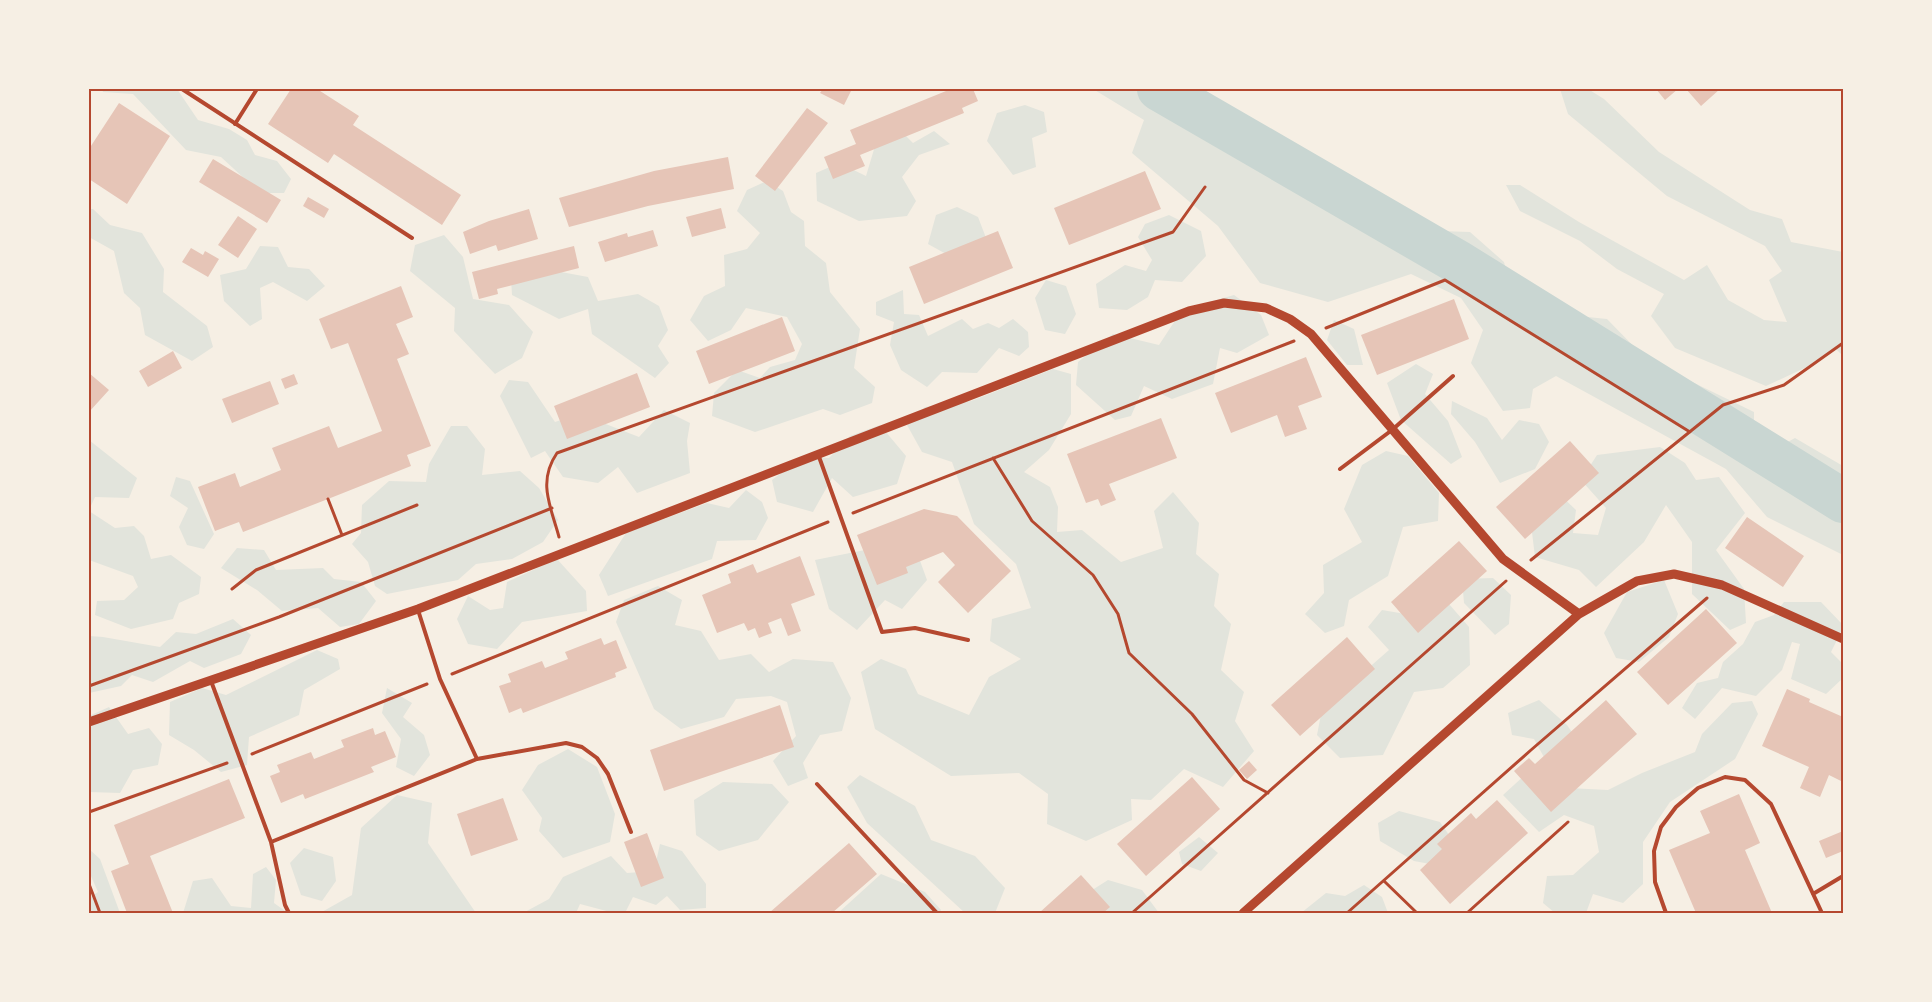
<svg xmlns="http://www.w3.org/2000/svg" width="1932" height="1002" font-family="'Libre Baskerville',serif">
	<style>
		.green { fill: #e2e4dc }
		.lines { fill: none; stroke-linecap: round; stroke-linejoin: round }
		.river { stroke: #c9d6d2; stroke-width: 44 }
		.building { fill: #e6c5b7 }
		.path { stroke: #b5482f; stroke-width: 3 }
		.service { stroke: #b5482f; stroke-width: 4 }
		.tertiary { stroke: #b5482f; stroke-width: 9 }
		.neatline { fill: none; stroke: #b5482f; stroke-width: 2 }
	</style>
	<rect width="100%" height="100%" fill="#f6efe4"/>
	<path class="green" d="M102 89H177L198 120 229 129 247 140 255 155 277 161 291 179 284 193H260L221 157 186 150 133 94 103 92Z
		M1093 89H1168L1239 130 1263 156 1312 171 1409 230 1470 232 1504 262 1510 285 1548 313 1607 319 1647 360 1754 412V440L1771 451 1795 438 1843 466V555L1767 517 1726 469 1556 376 1533 389 1530 408 1503 411 1471 363 1483 330 1461 298 1411 274 1328 302 1260 283 1218 226 1132 153 1144 120Z
		M1560 89H1588L1604 99 1659 152 1750 210 1782 219 1791 242 1843 252V356L1835 348 1809 366 1766 386 1675 348 1651 316 1664 294 1617 269 1580 241 1520 211 1506 185H1520L1579 222 1684 280 1707 265 1728 300 1764 320 1787 322 1769 280 1782 271 1765 246 1667 196 1568 114Z
		M1025 105 1044 112 1047 132 1032 138 1036 167 1013 175 987 141 997 113Z
		M900 130 913 143 934 131 950 144 919 155 902 177 916 201 907 216 859 221 817 201 816 173 839 163 866 176 878 136Z
		M767 181 783 191 791 212 804 221 805 246 826 263 830 292 860 329 854 368 875 387 872 403 840 415 823 409 755 432 712 416 714 393 737 370 760 378 770 367 795 360 802 344 787 317 746 308 731 330 708 341 690 320 704 296 725 286 724 255 747 249 760 233 737 211 747 190Z
		M957 207 978 217 988 243 957 260 928 244 936 215Z
		M89 209H93L110 225 142 233 164 269 163 292 207 326 213 347 192 361 145 335 140 308 124 293 114 251 89 237Z
		M1169 215 1201 231 1206 256 1182 282 1155 280 1148 297 1127 310 1099 308 1096 284 1125 265 1146 271 1152 260 1138 237 1145 224Z
		M444 235 463 257 473 299 509 305 533 332 522 358 495 374 454 331 455 308 410 271 415 245Z
		M260 246 278 247 288 267 309 269 325 286 307 301 273 282 260 288 262 319 250 326 224 301 220 275 246 269Z
		M545 269 588 277 598 301 638 294 659 306 668 330 658 346 669 363 655 378 592 334 588 309 559 319 512 295 511 278Z
		M1046 280 1066 286 1076 314 1065 334 1045 330 1035 298Z
		M903 290 904 314 919 315 928 336 962 319 973 329 988 323 999 328 1013 319 1028 332 1029 347 1019 356 999 348 977 373 942 372 927 387 901 370 890 345 894 322 876 315V302Z
		M1234 295 1261 315 1269 335 1237 353 1220 348 1213 384 1172 399 1144 386 1131 416 1115 420 1076 385 1078 362 1113 334 1159 345 1182 310Z
		M1334 320 1354 329 1363 365H1347L1327 340Z
		M1416 364 1433 374 1425 394 1448 421 1462 457 1451 464 1401 420 1387 383Z
		M1053 369 1071 374V414L1049 450 1024 472 1050 487 1058 507 1057 532 1082 530 1121 562 1163 548 1154 511 1173 492 1199 523 1196 554 1219 574 1214 606 1231 624 1221 670 1244 692 1235 721 1254 751 1223 787 1184 769 1151 800 1131 799 1132 820 1086 841 1047 824 1048 794 1019 773 951 776 875 729 861 672 881 659 906 669 918 694 969 715 989 677 1021 659 990 641 992 619 1031 608 1016 564 974 524 952 462 922 452 907 425 925 407 971 401Z
		M509 380 528 382 555 422 567 418 598 421 639 437 664 410 690 423 687 441 690 473 637 493 618 467 598 483 563 477 545 451 531 458 500 396Z
		M1452 401 1487 418 1502 440 1519 420 1539 424 1549 442 1535 469 1500 483 1475 442 1451 414Z
		M880 425 906 456 897 484 853 497 832 478 813 512 777 502 772 480 802 457 829 458 850 436Z
		M451 426H467L485 449 482 475 520 471 539 488 558 520 543 542 512 559 476 564 458 580 387 594 375 586 368 562 352 544 361 533 362 505 389 481 426 482 429 464Z
		M89 440 137 478 129 498 95 497 89 510Z
		M1660 447 1685 463 1696 480 1719 477 1745 513 1716 550 1744 589 1746 623 1730 630 1692 594V542L1666 505 1644 542 1596 587 1579 570 1535 557 1530 516 1556 491 1576 510 1573 533 1598 535 1606 508 1581 480 1597 455Z
		M1386 451 1408 456 1439 493 1438 521 1403 527 1388 576 1349 600 1344 626 1325 633 1305 614 1324 593 1323 565 1362 542 1344 509 1362 465Z
		M176 477 190 481 214 534 204 549 187 545 179 527 188 508 170 496Z
		M746 490 762 502 768 518 756 540 717 541 712 559 608 596 599 575 626 533 707 503 729 508Z
		M89 511 115 528 134 526 144 536 151 559 171 555 201 577 199 594 179 603 173 619 131 629 95 615 97 601 124 600 138 587 133 576 89 560Z
		M237 548 264 550 276 570 323 568 334 579 361 582 376 601 359 624 340 627 318 608 282 611 257 590 221 568Z
		M875 548 919 558 927 580 902 609 885 600 857 630 829 609 815 560Z
		M557 559 586 591 587 611 522 622 497 649 468 644 457 619 468 596 490 610 503 608 507 582Z
		M1493 578 1511 595 1509 624 1495 635 1464 603 1462 579Z
		M1664 580 1678 614 1669 637 1639 662 1616 658 1604 633 1627 592Z
		M658 586 682 600 675 625 701 631 719 660 751 654 769 672 793 659 833 662 851 698 842 731 820 735 803 763 808 778 788 786 773 761 796 736 787 702 771 696 736 699 724 717 681 729 654 709 616 622 624 600Z
		M1442 596 1469 627 1470 665 1443 688 1414 692 1383 755 1340 758 1317 735 1325 694 1349 685 1389 650 1368 627 1382 610 1417 616Z
		M1784 602H1821L1843 625V628L1831 652 1843 664V678L1826 694 1791 679 1800 644 1792 642 1782 670 1756 696 1722 688 1695 719 1682 708 1697 683 1718 678 1723 662 1743 644 1755 622 1774 615Z
		M233 619 251 635 241 654 204 668 190 661 153 682 132 675 121 686 89 693V636L103 637 160 647 176 632 196 634Z
		M317 650 338 659 340 669 304 690 299 715 249 737 247 765 221 772 194 750 169 735 170 702 202 688 226 695Z
		M387 688 412 703 403 717 424 735 430 755 414 776 396 767 401 739 382 713Z
		M1539 700 1567 725 1580 744 1551 770 1534 739 1512 735 1508 713Z
		M1752 701 1758 714 1735 759 1670 802 1643 842V884L1623 903 1593 894 1586 913H1555L1543 903 1547 876 1573 875 1599 852 1594 826 1564 815 1539 832 1503 795 1527 773 1549 787 1608 790 1642 773 1695 752 1702 734 1732 703Z
		M109 707 128 734 149 728 162 744 158 765 133 770 120 793 89 792V716Z
		M568 749 597 767 615 814 610 842 563 858 539 831 542 818 522 790 538 765Z
		M860 775 915 806 931 840 975 856 1005 888 995 913H965L867 823 847 787Z
		M723 782 772 784 789 802 758 840 719 851 696 835 694 800Z
		M397 795 432 803 428 843 476 913H320L352 895 361 828Z
		M1399 811 1440 822 1456 845 1446 867 1414 861 1380 841 1378 823Z
		M1199 837 1218 853 1201 871 1182 864 1179 852Z
		M660 844 682 851 706 884V908L680 910 667 896 656 905 633 897 625 913H614L580 904 576 913H523L549 899 563 877 611 856 627 873 654 871Z
		M304 848 333 857 336 881 322 901 301 895 290 863Z
		M89 849 100 859 120 913H89V898L98 892 91 876 89 875Z
		M266 867 276 880 274 903 288 913H183L193 881 212 878 231 906 251 908 253 874Z
		M881 874 925 892 941 910 940 913H838Z
		M1108 880 1142 890 1159 913H1075L1078 899Z
		M1364 885 1382 897 1388 913H1301L1326 893 1345 896Z"/>
	<g class="lines">
		<path class="river" d="M1159 89 1456 261 1843 501"/>
	</g>
	<path class="building" d="M291 89H317L359 116 353 125 461 195 442 225 334 154 328 163 268 124Z
		M823 89H852L844 105 820 93Z
		M951 89H973L978 101 962 108 964 113 860 155 865 166 833 179 824 157 856 144 850 130Z
		M1656 89H1678L1665 100Z
		M1686 89H1720L1701 106Z
		M119 103 170 136 127 204 89 179V149Z
		M807 108 828 123 775 191 755 176Z
		M728 157 734 189 648 206 569 227 559 198 654 171Z
		M213 159 281 200 267 223 199 182Z
		M1145 171 1161 209 1069 245 1054 208Z
		M308 197 329 209 324 218 303 206Z
		M721 208 726 228 692 237 686 217Z
		M529 209 538 239 498 251 496 245 470 254 463 232 489 221Z
		M238 216 257 229 238 258 218 245Z
		M653 230 658 246 605 262 598 242 627 233 628 237Z
		M998 231 1013 268 924 304 909 267Z
		M574 246 579 268 497 289 498 294 479 299 472 272Z
		M191 248 203 255 205 251 219 259 208 277 182 262Z
		M401 286 413 317 396 324 409 354 397 359 431 446 407 455 411 466 328 499 243 532 239 522 215 531 198 487 235 473 240 487 281 470 272 448 329 426 338 448 382 431 348 343 331 349 319 319Z
		M1454 299 1469 339 1377 375 1361 335Z
		M782 317 795 351 709 384 696 351Z
		M173 351 182 368 148 387 139 371Z
		M1306 357 1322 397 1298 406 1307 429 1285 437 1277 415 1231 433 1215 393Z
		M89 373 109 390 89 412Z
		M637 373 650 407 567 439 554 406Z
		M294 374 298 384 285 389 281 379Z
		M270 381 279 404 232 423 222 399Z
		M1161 418 1177 458 1109 484 1116 500 1101 506 1098 499 1086 503 1067 454Z
		M1570 441 1599 473 1525 539 1496 507Z
		M924 509 957 516 1011 571 968 613 938 582 955 565 943 552 906 567 908 573 877 585 857 535Z
		M1747 517 1804 556 1783 587 1725 548Z
		M1459 541 1487 571 1418 633 1391 602Z
		M800 556 815 595 791 604 801 631 788 636 781 618 768 623 772 633 759 638 755 628 748 631 744 623 717 633 702 595 731 583 728 574 753 564 757 573Z
		M1706 609 1737 643 1668 705 1637 672Z
		M1347 637 1375 669 1300 736 1271 705Z
		M601 638 604 645 616 640 627 668 615 673 616 677 523 713 521 708 509 713 499 686 511 682 508 674 542 661 545 668 568 659 565 652Z
		M1787 689 1810 699 1809 702 1843 717V782L1829 775 1820 797 1800 788 1809 767 1762 746Z
		M1606 700 1637 734 1551 812 1514 771 1529 758 1535 764Z
		M780 705 794 747 664 791 650 750Z
		M373 728 375 735 385 731 396 757 371 767 374 772 305 799 303 794 281 803 270 776 280 772 277 765 311 752 314 759 344 747 341 740Z
		M1249 761 1257 770 1247 779 1239 770Z
		M1192 777 1220 809 1146 876 1117 844Z
		M229 779 245 818 150 856 173 913H127L111 871 129 864 114 825Z
		M1739 794 1760 843 1745 850 1772 913H1696L1669 850 1710 833 1700 811Z
		M503 798 518 840 471 856 457 814Z
		M1497 800 1528 833 1450 904 1420 870 1442 849 1437 844 1471 813 1476 819Z
		M1843 831V851L1826 858 1819 841Z
		M647 833 664 878 641 887 624 842Z
		M849 843 877 874 832 913H769Z
		M1081 875 1110 907 1103 913H1039Z"/>
	<g class="lines">
		<path class="path" d="M1326 328 1445 280 1690 432
			M993 458 1032 521 1093 575 1118 614 1129 653 1192 714 1244 780 1268 793
			M328 499 342 535
			M853 513 1294 341
			M559 537C551 507 537 482 557 453L1173 232 1205 187
			M1531 560 1723 405 1784 385 1843 343
			M232 589 256 570 417 505
			M452 674 828 522
			M89 686 279 617 552 508
			M252 754 427 684
			M89 812 227 763
			M1384 881 1417 913
			M89 884 100 913
			M1132 913 1506 581
			M1347 913 1531 750 1707 598
			M1467 913 1568 822"/>
		<path class="service" d="M182 89 412 238
			M235 124 257 89
			M818 454 882 632 915 628 968 640
			M1340 469 1392 430 1453 376
			M418 610 440 679 477 759
			M211 681 271 842 285 905 289 913
			M817 784 937 913
			M271 842 477 759 566 743 582 747 597 758 608 774 631 832
			M1813 894 1843 876
			M1666 913 1655 882 1654 851 1661 827 1676 807 1698 788 1725 777 1745 780 1771 804 1822 913"/>
		<path class="tertiary" d="M89 722 418 609 1189 311 1224 303 1266 308 1290 319 1311 334 1503 559 1579 614
			M1243 913 1579 614 1637 581 1674 574 1722 585 1843 639"/>
	</g>
	<rect width="1932" height="1002" fill="none" stroke="#f6efe4" stroke-width="180"/>
	<rect x="90" y="90" width="1752" height="822" class="neatline"/>
</svg>
